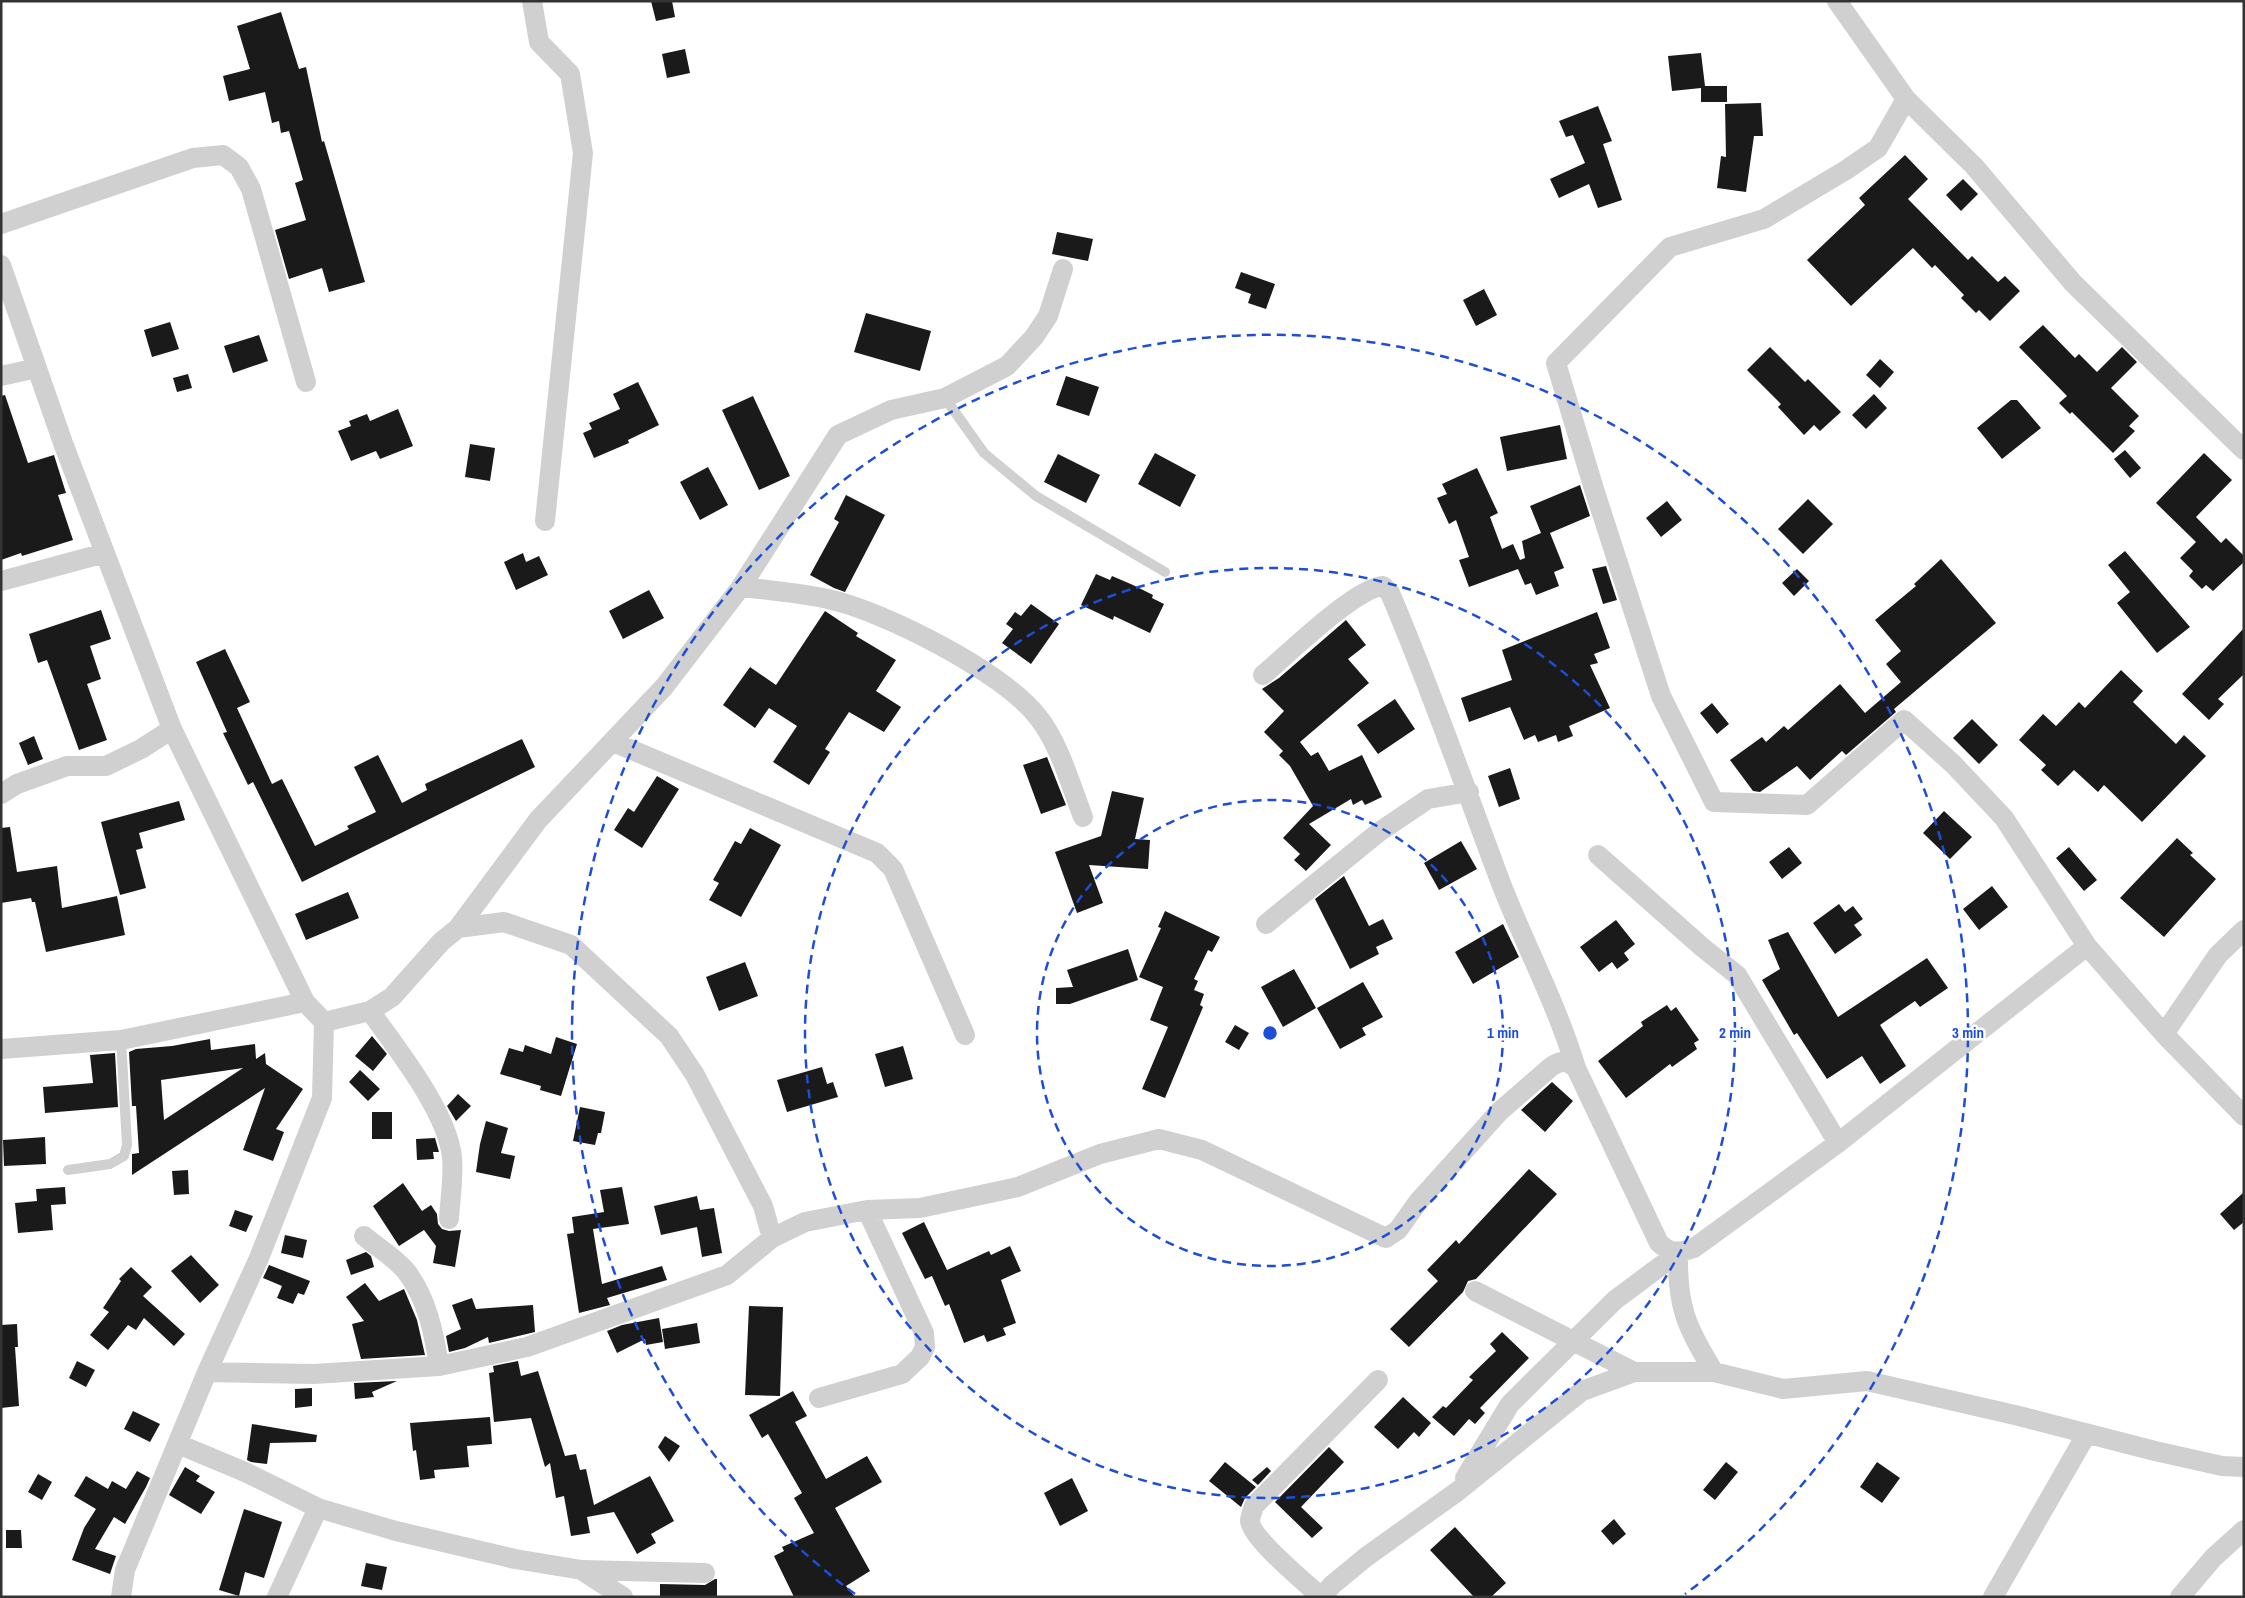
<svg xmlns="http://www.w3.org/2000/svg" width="2245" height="1598" font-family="'Archivo Narrow',sans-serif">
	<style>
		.building { fill: #1a1a1a; fill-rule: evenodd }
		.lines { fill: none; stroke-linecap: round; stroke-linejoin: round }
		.lane { stroke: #d0d0d0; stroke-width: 10 }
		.street { stroke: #d0d0d0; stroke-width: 20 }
		.ring { fill: none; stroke: #1d4ed8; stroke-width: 2.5; stroke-dasharray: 9 6 }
		.centre { fill: #1d4ed8; stroke: #fff; stroke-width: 2.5 }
		.ring-label { font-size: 15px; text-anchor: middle; font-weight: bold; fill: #1d4ed8; stroke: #fff; stroke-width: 5; stroke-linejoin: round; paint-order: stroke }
	</style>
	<rect width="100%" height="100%" fill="#fff"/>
	<path class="building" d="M651 1H672L675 17 656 21Z
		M281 12 299 69 306 67 322 142 324 141 365 282 329 292 322 268 289 279 275 230 306 220 295 183 303 180 289 131 281 133 279 121 272 123 265 92 229 101 223 76 250 69 237 26Z
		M685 49 690 73 667 78 662 54Z
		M1701 53 1705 86H1727V102H1701V88L1672 91 1668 56Z
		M1761 103 1763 136H1754L1746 192 1717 188 1721 156 1726 157 1725 104Z
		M1598 106 1612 141 1603 144 1622 200 1598 208 1589 184 1559 198 1550 179 1585 163 1573 135 1566 137 1559 121Z
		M1905 155 1928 179 1908 199 1968 260 1972 256 1998 282 2005 276 2020 291 1990 321 1979 310 1976 313 1961 298 1964 295 1935 265 1932 268 1913 248 1851 306 1807 260 1865 205 1859 198Z
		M1963 179 1978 194 1961 211 1946 195Z
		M1057 232 1093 239 1088 261 1052 254Z
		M1241 272 1275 284 1266 309 1248 303 1251 294 1235 288Z
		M1484 289 1497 315 1476 326 1463 300Z
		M866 313 931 331 920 371 854 352Z
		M170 322 179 349 152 357 144 330Z
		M2043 325 2075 358 2079 354 2097 372 2122 347 2137 362 2111 388 2139 416 2129 426 2135 431 2113 453 2072 412 2070 414 2059 403 2067 396 2019 347Z
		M259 335 268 361 233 373 224 346Z
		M1770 347 1805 382 1808 379 1841 412 1820 431 1814 425 1804 435 1778 407 1781 404 1747 370Z
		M1880 359 1894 372 1880 388 1866 375Z
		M188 374 192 388 177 392 173 378Z
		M1066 376 1099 387 1089 416 1056 405Z
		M638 382 659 425 628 440 629 443 594 458 583 433 592 429 589 423 620 409 613 394Z
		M1874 394 1887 408 1866 429 1852 415Z
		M5 395 28 463 54 455 66 493 58 495 73 540 22 556 21 553 1 560V396Z
		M753 396 790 476 759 490 722 410Z
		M2011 400H2017L2041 428 2002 459 1977 428Z
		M398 409 413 446 380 459 376 451 351 461 338 431 351 426 349 421 367 414 370 421Z
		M1560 425 1567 459 1507 471 1500 437Z
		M470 444 495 448 490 481 465 477Z
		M2125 450 2141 468 2130 478 2114 459Z
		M1155 453 1196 475 1180 507 1138 484Z
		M2204 453 2232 480 2196 517 2221 543 2226 538 2244 556V562L2213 591 2206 585 2202 589 2189 576 2193 571 2180 558 2196 542 2156 503Z
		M1058 454 1100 475 1086 503 1044 482Z
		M708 467 728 505 700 520 680 482Z
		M1477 468 1498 513 1490 517 1502 549 1513 544 1520 560 1525 558 1522 541 1541 533 1530 506 1580 485 1590 516 1550 533 1564 568 1554 572 1559 586 1536 595 1531 583 1525 585 1518 569 1469 587 1459 560 1469 557 1456 520 1449 524 1437 498 1447 494 1442 484Z
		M846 495 885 515 845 592 834 588 810 575 839 522 834 519Z
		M1808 499 1833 524 1803 554 1778 529Z
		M1667 501 1682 520 1661 537 1646 518Z
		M2125 551 2190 627 2157 653 2117 603 2130 592 2108 565Z
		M523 553 526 562 539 556 548 575 516 590 504 562Z
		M1941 559 1996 623 1894 709 1896 712 1846 755 1842 751 1810 780 1797 766 1760 792 1753 791 1730 760 1762 737 1766 742 1784 726 1788 730 1840 684 1865 713 1901 682 1886 664 1901 651 1875 620 1916 586 1914 584Z
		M1606 566 1617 600 1603 604 1592 569Z
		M1797 569 1809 581 1794 596 1782 583Z
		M1096 574 1110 580 1112 576 1133 585 1153 595 1152 598 1164 604 1150 633 1114 616 1113 620 1081 605Z
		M649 590 664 618 623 639 609 611Z
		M1031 604 1059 624 1031 664 1002 643 1013 629 1006 624 1015 612 1021 616Z
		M101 610 111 639 90 646 101 679 87 684 107 740 79 750 47 660 38 663 29 634Z
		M825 611 858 633 856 636 896 660 876 691 901 707 884 732 849 712 825 749 830 752 809 785 773 762 797 726 769 708 755 728 723 705 750 667 776 685Z
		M1597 612 1610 648 1594 654 1598 663 1590 665 1610 708 1569 726 1573 736 1558 742 1556 735 1538 742 1535 735 1524 740 1510 707 1469 722 1461 698 1512 680 1502 650Z
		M1346 620 1366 645 1348 659 1369 683 1300 742 1311 756 1318 752 1329 771 1362 755 1382 797 1365 805 1362 800 1353 805 1351 799 1309 824 1331 845 1306 871 1294 860 1300 854 1283 838 1313 806 1290 766 1279 755 1283 751 1264 732 1284 711 1262 689 1279 678Z
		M2244 628V674L2218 699 2224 704 2209 720 2182 694Z
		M225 649 250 702 237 708 272 784 282 779 315 846 349 829 347 826 376 812 354 767 378 755 402 803 427 790 425 784 522 739 535 767 302 882 253 782 248 785 223 733 227 732 196 662Z
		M2121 670 2143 691 2133 702 2176 744 2184 735 2206 756 2142 822 2104 785 2098 792 2074 770 2058 786 2041 770 2046 765 2019 740 2043 714 2056 726 2079 702 2085 708Z
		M1395 699 1415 729 1378 754 1357 725Z
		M1712 703 1729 724 1717 734 1700 713Z
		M1972 719 1998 745 1979 764 1953 738Z
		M34 736 43 759 28 765 19 743Z
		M1047 757 1066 805 1041 814 1023 765Z
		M1510 768 1520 799 1499 807 1488 776Z
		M657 776 679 789 642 848 614 830 628 808 634 812Z
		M1112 791 1144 798 1135 839 1150 840 1148 869 1089 865 1103 903 1077 913 1055 852 1101 836Z
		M179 801 185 820 139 833 143 848 136 850 146 888 120 895 101 822Z
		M1944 811 1972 837 1950 859 1923 833Z
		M10 827 17 872 57 866 62 908 117 896 125 935 46 952 35 902H32L31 898 1 903V828Z
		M750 828 781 845 741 917 709 900 719 883 713 880 735 841 741 844Z
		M2177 838 2193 853 2190 855 2216 879 2164 937 2120 898Z
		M1461 841 1477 869 1439 890 1424 863Z
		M1789 847 1802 863 1782 879 1769 862Z
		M2069 847 2097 880 2084 891 2056 858Z
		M1344 876 1369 926 1383 919 1393 939 1376 947 1379 954 1350 969 1315 899Z
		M1992 886 2008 907 1979 930 1963 909Z
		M348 892 359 918 306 940 295 914Z
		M1839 904 1845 912 1853 906 1863 919 1854 925 1862 935 1835 954 1813 923Z
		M1165 911 1220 937 1212 952 1208 950 1194 979 1198 981 1194 990 1204 994 1200 1005 1203 1007 1165 1098 1142 1089 1168 1027 1150 1020 1163 987 1139 977 1161 928 1158 927Z
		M1616 920 1635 944 1624 953 1629 960 1617 969 1612 962 1599 972 1580 947Z
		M1503 924 1519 957 1473 984 1455 952Z
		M1788 932 1838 1017 1927 958 1948 988 1920 1007 1915 1001 1880 1025 1906 1066 1880 1084 1862 1056 1827 1079 1797 1033 1794 1035 1762 980 1780 969 1768 940Z
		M1128 949 1138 980 1070 1004H1056V988L1073 987 1067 970Z
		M745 962 758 996 719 1011 706 977Z
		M1294 969 1316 1008 1283 1027 1261 987Z
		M1363 982 1383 1017 1362 1028 1366 1035 1340 1049 1317 1008Z
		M1667 1005 1671 1011 1676 1007 1699 1040 1694 1043 1697 1049 1672 1067 1670 1064 1626 1098 1598 1061 1643 1026 1641 1022Z
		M1235 1025 1249 1033 1239 1050 1225 1042Z
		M372 1036 387 1054 373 1071 355 1056Z
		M556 1037 577 1044 561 1096 540 1090 541 1086 500 1074 509 1048 523 1052 525 1045 551 1054Z
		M210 1039 211 1050 255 1044 256 1059 265 1053 266 1064 303 1089 276 1129 284 1132 273 1161 243 1150 265 1088 132 1175V1154L139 1153 136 1106H132L129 1052 136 1049 172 1046ZM243 1068 164 1120 161 1080Z
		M903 1046 913 1079 885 1087 875 1054Z
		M115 1053 118 1107 45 1113 43 1087 93 1083 90 1055Z
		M822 1067 827 1084 833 1082 838 1097 787 1112 777 1080Z
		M360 1070 380 1089 368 1101 349 1082Z
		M1552 1082 1573 1101 1545 1132 1521 1110Z
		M458 1094 471 1106 456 1121 447 1106Z
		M580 1107 605 1112 601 1133H598L595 1145 573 1141Z
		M372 1112H392V1139H372Z
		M486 1121 508 1128 501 1153 515 1156 510 1179 476 1172 480 1144Z
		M45 1137 46 1164 4 1166 3 1140Z
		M435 1138 439 1152H433L434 1159 417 1160 416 1139Z
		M1529 1169 1557 1194 1476 1279 1468 1281 1463 1292 1409 1347 1390 1329 1438 1281 1427 1270 1456 1240 1459 1244Z
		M188 1170 189 1194 174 1195 172 1171Z
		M403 1183 422 1211 431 1205 437 1214 438 1224 442 1229 449 1231 461 1230 455 1267 433 1263 436 1246 424 1230 399 1246 373 1206Z
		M65 1187 66 1204 51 1205 53 1230 18 1233 15 1203 37 1201 36 1189Z
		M622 1187 629 1224 593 1229 602 1284 662 1266 667 1280 607 1298 610 1305 579 1313 567 1234 574 1233 572 1217 604 1212 600 1190Z
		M2244 1192V1222L2234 1230 2220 1214Z
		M697 1196 700 1210 714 1208 722 1253 702 1257 697 1227 661 1235 654 1206Z
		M235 1210 253 1216 246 1232 229 1226Z
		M924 1222 947 1270 989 1251 991 1255 1010 1246 1021 1271 1001 1280 1016 1323 1003 1328 1006 1335 987 1342 984 1335 964 1343 949 1304 945 1306 932 1276 925 1279 902 1233Z
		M285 1235 307 1240 303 1258 281 1253Z
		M366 1252 371 1256 374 1267 351 1275 346 1260Z
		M191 1255 219 1285 200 1303 171 1271Z
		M269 1265 310 1281 304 1295 298 1293 293 1304 277 1298 282 1286 263 1278Z
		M131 1267 152 1287 143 1296 185 1334 174 1346 144 1318 136 1330 128 1325 108 1350 90 1335 109 1312 103 1308 121 1281 119 1279Z
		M365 1283 379 1301 404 1289 417 1320 425 1355 361 1359 352 1324 364 1321 346 1297Z
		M472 1298 476 1309 533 1305 535 1332 489 1343 488 1337 465 1348 449 1352 446 1336 461 1329 452 1305Z
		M749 1306 783 1307 780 1396 745 1395Z
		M659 1318 663 1342 646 1345 645 1339 617 1353 607 1331 622 1325Z
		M697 1323 700 1343 665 1349 662 1329Z
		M17 1324 18 1347H15L19 1406 1 1408V1325Z
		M1502 1332 1529 1358 1480 1408 1485 1413 1475 1424 1469 1419 1454 1436 1432 1417 1443 1406 1446 1408 1473 1380 1469 1377 1496 1351 1490 1344Z
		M77 1361 95 1370 86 1387 69 1378Z
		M518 1361 521 1376 538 1371 565 1456 576 1454 580 1470 586 1469 594 1505 650 1476 674 1521 651 1534 656 1543 637 1554 614 1512 587 1517 590 1533 571 1536 564 1496 556 1498 550 1463 545 1467 531 1418 494 1422 489 1373 494 1372 493 1366Z
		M397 1381 372 1392 374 1397 355 1399 354 1383Z
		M312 1388V1406L295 1408V1389Z
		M793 1391 807 1416 795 1422 826 1479 867 1456 882 1482 835 1508 870 1571 846 1586 855 1597H794L774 1556 784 1551 782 1547 814 1533 794 1498 802 1493 768 1434 762 1438 749 1415Z
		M1403 1397 1431 1423 1419 1437 1414 1432 1398 1449 1374 1427Z
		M133 1411 160 1424 150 1442 124 1429Z
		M490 1417 492 1444 467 1446 469 1467 434 1470 435 1478 420 1480 416 1450 413 1451 410 1423Z
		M252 1424 317 1435 316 1442 270 1443 267 1464 251 1462 247 1460Z
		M665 1436 680 1446 669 1462 658 1447Z
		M1329 1447 1344 1462 1301 1507 1323 1528 1312 1538 1275 1502Z
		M1225 1462 1256 1487 1245 1498 1241 1507 1209 1481Z
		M1726 1462 1738 1472 1715 1500 1703 1490Z
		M1877 1462 1900 1478 1882 1503 1860 1487Z
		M185 1467 200 1476 196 1481 215 1492 201 1514 169 1495Z
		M1267 1467 1271 1471 1258 1485 1252 1480Z
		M137 1471 150 1478 146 1487 125 1524 114 1517 95 1549 116 1556 110 1574 72 1560 84 1528 96 1509 74 1496 86 1476 108 1489 112 1481 126 1489Z
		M38 1474 52 1482 42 1500 28 1492Z
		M1072 1478 1088 1511 1060 1526 1044 1493Z
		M244 1509 282 1522 264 1578 245 1572 239 1596 219 1590Z
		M1614 1519 1626 1534 1613 1545 1601 1531Z
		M1455 1527 1506 1583 1491 1597H1474L1430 1550Z
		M6 1530H21L22 1548H6Z
		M366 1563 387 1567 382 1590 361 1586Z
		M715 1579H717V1597H660V1584L705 1585Z"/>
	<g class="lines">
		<path class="lane" d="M945 398 984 453 1036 496 1165 572
			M68 1170 110 1164 124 1156 127 1145 121 1040"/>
		<path class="street" d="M532 1 539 42 570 74 583 153 545 521
			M1837 1 1906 99 1974 166 2073 283 2244 450
			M1906 99 1878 148 1846 170 1764 219 1670 247 1556 363 1594 489 1661 696 1714 802 1807 805 1904 720 1953 764 2004 818 2087 946 2164 1034 2244 1116
			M1 224 193 158 223 155 239 167 251 189 306 382
			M1 265 63 443 172 729 305 1002 324 1022 322 1098 259 1258 207 1372 125 1570 121 1597
			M1 376 37 368
			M1 581 105 553
			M741 587C770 590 800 593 828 599 884 611 1003 672 1038 717 1059 743 1071 786 1083 817
			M1263 675C1287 655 1355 588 1383 586L1390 593C1431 689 1465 788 1502 886 1526 947 1557 1005 1576 1068
			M613 742 877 853 893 869 965 1035
			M1 794 17 784 67 766H106L141 749 172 729
			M1598 855 1702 947 1737 975 1838 1143
			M1266 924 1379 832 1428 799 1469 792
			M458 928 538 820 664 687 741 587 838 435 891 410 945 398 1007 366 1034 337 1048 316 1063 269
			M370 1011C397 1049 447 1111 452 1157 454 1177 450 1199 449 1219
			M324 1022 370 1011 392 997 441 942 458 928 504 922 571 945 669 1036 695 1075 763 1206 772 1238
			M2164 1034 2218 955 2244 930
			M1 1049 121 1040 305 1002
			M364 1236C377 1247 395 1258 406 1271 427 1298 434 1333 439 1366
			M1678 1253C1677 1306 1686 1327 1714 1372
			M1475 1291 1634 1372
			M207 1372 314 1374 439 1366 527 1347 727 1275 772 1238 805 1222 867 1210 920 1208 1018 1187 1100 1154 1159 1139 1202 1150 1386 1238 1398 1230 1418 1202 1499 1112 1552 1066C1562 1060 1567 1061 1576 1068L1659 1243C1671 1254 1679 1253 1694 1248L1838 1143 2087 946
			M819 1398 902 1374 920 1357 925 1347 924 1333 867 1210
			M178 1444 245 1472 318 1508 396 1531 515 1559 582 1570 705 1573
			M1465 1478 1510 1404 1615 1300 1678 1253
			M583 1571 623 1597
			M277 1597 318 1508
			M1321 1597C1307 1584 1251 1538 1250 1521 1250 1517 1253 1510 1254 1506L1378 1380
			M1322 1597 1332 1585 1366 1557 1458 1491 1582 1391 1634 1372H1714L1783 1389 1867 1381 2019 1416 2155 1451 2222 1466 2244 1467
			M1993 1597 2086 1435
			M2180 1597 2213 1558 2244 1530"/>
	</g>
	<g class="ring">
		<circle cx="1270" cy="1033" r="233"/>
		<circle cx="1270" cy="1033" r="465"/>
		<path d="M855 1594A698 698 0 1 1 1685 1594"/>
	</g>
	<circle cx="1270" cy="1033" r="8" class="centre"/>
	<g class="ring-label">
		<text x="1503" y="1038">1 min</text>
		<text x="1735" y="1038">2 min</text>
		<text x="1968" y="1038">3 min</text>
	</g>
	<rect width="2245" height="1598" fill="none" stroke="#333333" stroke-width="5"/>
</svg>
